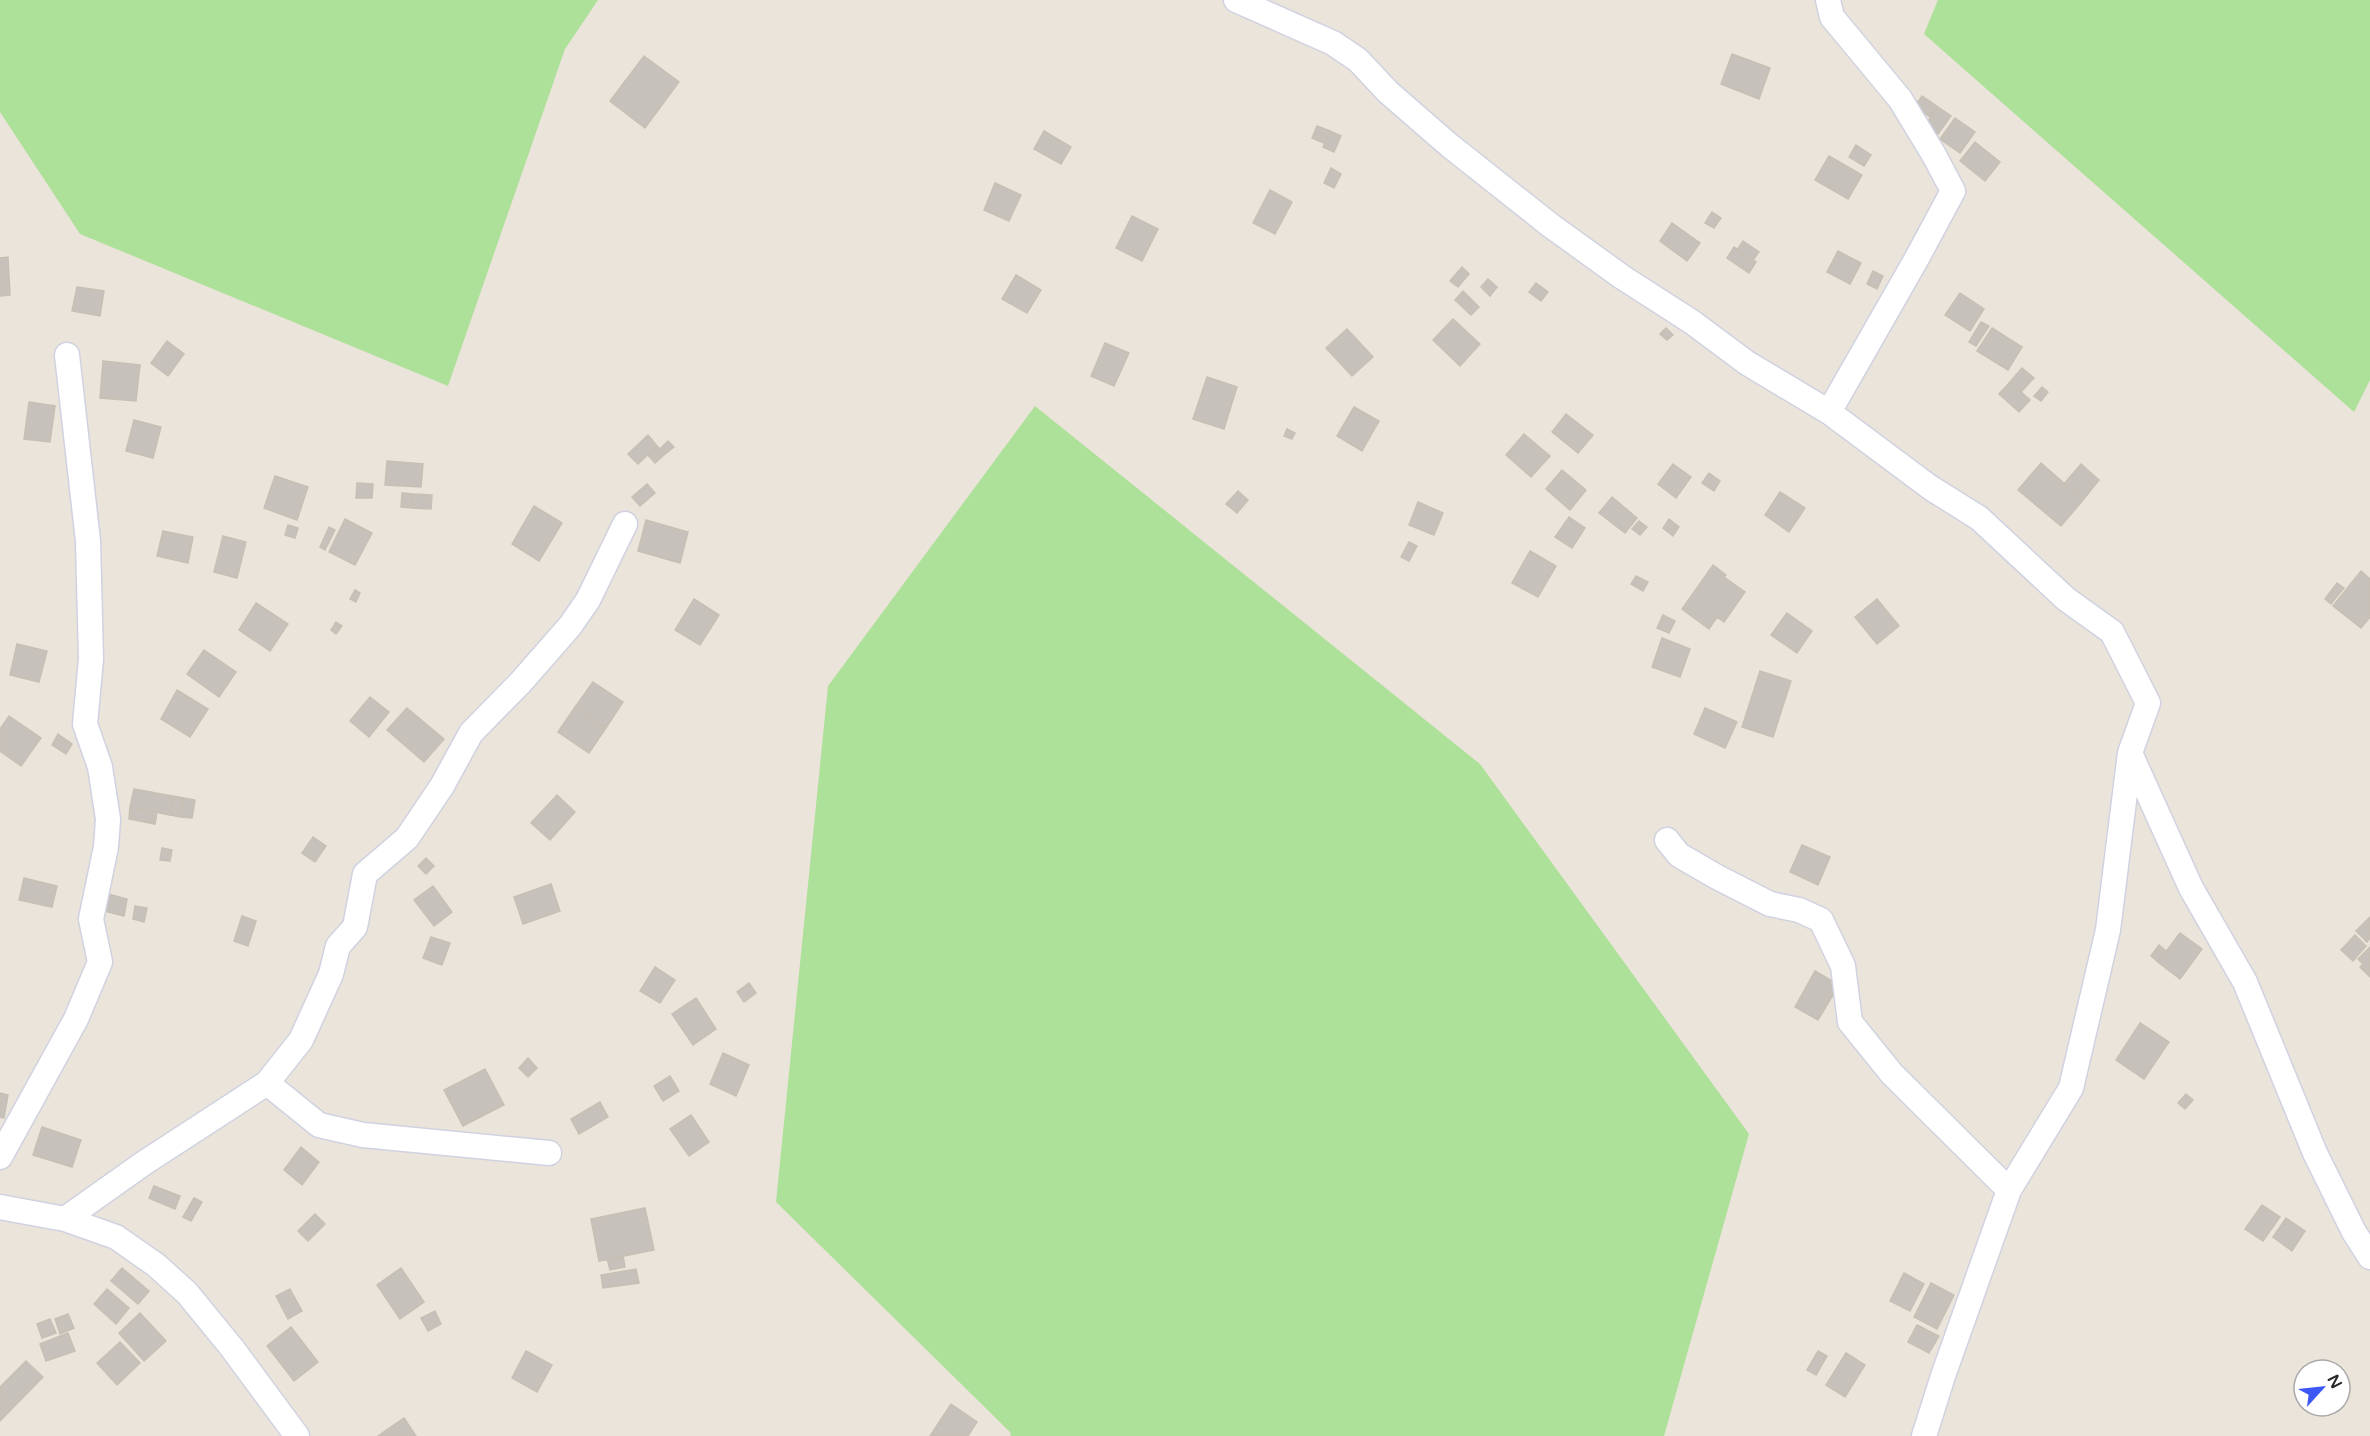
<svg xmlns="http://www.w3.org/2000/svg" width="2370" height="1436" font-family="'Varela Round',sans-serif">
	<style>
		.green { fill: #ade098 }
		.building { fill: #c6c1ba; stroke: #c6c0b4; stroke-width: 1.5 }
		.lines { fill: none; stroke-linecap: round; stroke-linejoin: round }
		.minor-casing { stroke: #d0d2e1; stroke-width: 27 }
		.minor { stroke: #fff; stroke-width: 24 }
	</style>
	<rect width="100%" height="100%" fill="#ebe4da"/>
	<path class="green" d="M0 0H598L565 49 448 386 80 234 0 112Z
		M1938 0H2370V380L2354 412 1924 34Z
		M1035 406 1480 764 1749 1134 1664 1436H1011L1010 1432 776 1202 828 686Z"/>
	<path class="building" d="M1732 54 1770 68 1759 99 1721 84Z
		M644 56 679 82 645 128 610 101Z
		M1922 96 1938 107 1930 117 1915 106Z
		M1938 107 1951 116 1935 138 1922 129Z
		M1955 118 1975 132 1960 153 1940 139Z
		M1317 126 1330 131 1324 143 1312 138Z
		M1044 131 1071 147 1061 164 1034 149Z
		M1330 131 1341 136 1334 152 1323 147Z
		M1975 142 2000 162 1985 181 1960 161Z
		M1856 145 1871 155 1864 166 1849 157Z
		M1829 156 1862 175 1848 199 1815 180Z
		M1331 168 1341 174 1334 188 1324 183Z
		M995 183 1021 195 1009 221 984 210Z
		M1270 190 1292 202 1275 234 1253 223Z
		M1712 212 1721 218 1714 228 1705 223Z
		M1132 216 1158 229 1142 261 1116 248Z
		M1672 223 1700 243 1687 261 1660 241Z
		M1743 241 1759 252 1753 260 1737 250Z
		M1734 247 1756 262 1749 273 1727 258Z
		M1838 251 1861 263 1850 284 1827 272Z
		M8 257 10 295 0 296V258Z
		M1462 267 1469 274 1458 287 1450 281Z
		M1873 271 1883 276 1877 289 1867 284Z
		M1016 275 1041 290 1027 313 1002 299Z
		M1488 279 1497 287 1490 296 1481 287Z
		M1536 283 1548 292 1541 301 1529 292Z
		M77 287 104 291 100 316 72 311Z
		M1463 291 1479 307 1471 315 1455 300Z
		M1960 293 1984 309 1970 331 1945 315Z
		M1453 319 1480 344 1460 366 1433 340Z
		M1981 322 1989 326 1976 346 1969 342Z
		M1666 328 1673 335 1667 340 1660 334Z
		M1992 328 2022 347 2008 370 1977 351Z
		M1347 329 1373 357 1352 376 1326 348Z
		M167 341 184 354 168 376 151 363Z
		M1105 343 1129 353 1114 386 1091 376Z
		M103 361 140 365 136 401 100 398Z
		M2022 368 2034 378 2021 392 2010 382Z
		M1207 377 1237 387 1224 429 1193 419Z
		M2010 382 2030 400 2019 412 1999 394Z
		M2042 387 2048 392 2041 401 2034 396Z
		M29 402 55 406 50 442 24 439Z
		M1354 407 1379 421 1362 451 1337 436Z
		M1566 414 1593 435 1578 453 1552 432Z
		M134 420 161 427 153 458 126 451Z
		M1287 429 1295 433 1292 439 1284 436Z
		M1524 434 1550 456 1531 477 1506 455Z
		M648 435 657 446 638 464 628 454Z
		M668 441 674 447 665 454 660 449Z
		M657 446 665 454 655 463 648 455Z
		M387 461 423 464 421 487 385 485Z
		M2041 463 2083 500 2061 526 2018 490Z
		M1673 464 1691 477 1676 498 1658 484Z
		M2081 464 2099 480 2083 500 2064 484Z
		M1562 470 1586 490 1570 510 1546 489Z
		M1709 473 1720 481 1714 491 1702 483Z
		M275 476 308 487 297 520 264 508Z
		M357 483 373 484 372 498H356Z
		M647 484 655 493 640 506 632 497Z
		M1238 491 1248 500 1237 513 1226 504Z
		M1780 492 1805 508 1789 532 1765 515Z
		M402 493 413 494 412 508 401 507Z
		M413 494 432 495 431 509 412 508Z
		M1612 497 1637 518 1625 533 1599 513Z
		M1418 502 1443 513 1434 535 1409 525Z
		M534 506 562 523 539 561 512 544Z
		M1569 517 1585 528 1572 548 1555 537Z
		M345 519 372 533 355 565 329 552Z
		M1669 519 1679 527 1673 536 1663 528Z
		M646 520 688 532 680 563 638 551Z
		M1639 521 1647 527 1640 535 1632 529Z
		M288 525 298 528 295 538 285 535Z
		M329 527 335 530 325 550 320 547Z
		M163 531 193 537 188 563 157 556Z
		M223 536 246 542 237 578 214 572Z
		M1409 542 1417 546 1409 561 1401 557Z
		M1530 551 1556 566 1538 597 1512 583Z
		M1713 565 1726 575 1724 577 1745 592 1724 622 1717 617 1709 629 1682 609Z
		M2361 571 2370 579V617L2361 628 2333 606Z
		M1636 576 1648 582 1643 591 1631 584Z
		M2337 583 2344 588 2331 604 2325 599Z
		M355 590 360 593 356 602 350 599Z
		M694 599 719 615 700 645 675 630Z
		M1877 599 1899 626 1877 644 1855 617Z
		M256 603 288 624 270 651 239 630Z
		M1787 613 1812 631 1797 653 1771 635Z
		M1663 615 1675 621 1669 633 1657 628Z
		M336 622 342 626 336 634 331 630Z
		M1662 638 1690 649 1680 677 1652 667Z
		M17 644 47 651 39 682 10 675Z
		M204 650 236 672 219 697 187 674Z
		M1760 671 1791 681 1773 737 1742 727Z
		M593 682 623 702 606 728 575 707Z
		M177 690 208 709 190 737 161 719Z
		M370 697 389 712 369 737 350 721Z
		M575 707 606 728 589 753 558 732Z
		M407 708 444 739 424 762 387 730Z
		M1705 708 1737 722 1725 748 1694 734Z
		M9 716 41 738 21 766 0 751V729Z
		M58 734 72 744 66 754 52 745Z
		M134 789 173 796 170 815 130 807Z
		M557 795 575 812 550 840 531 823Z
		M173 796 184 798 181 817 170 815Z
		M184 798 195 800 192 818 181 817Z
		M130 807 157 812 155 824 129 819Z
		M313 837 326 846 315 862 302 853Z
		M1802 845 1830 857 1818 885 1790 872Z
		M162 848 172 850 170 861 160 860Z
		M426 858 434 866 426 874 418 866Z
		M24 878 57 886 52 907 19 900Z
		M551 884 560 911 523 924 514 897Z
		M433 886 452 912 434 926 414 900Z
		M108 894 127 899 124 916 104 911Z
		M135 906 147 908 144 922 133 919Z
		M242 916 256 921 248 946 234 941Z
		M2370 917V938L2367 942 2356 931Z
		M2180 933 2202 949 2180 979 2158 962Z
		M2355 935 2366 946 2353 961 2341 950Z
		M431 937 450 943 442 965 423 958Z
		M2159 945 2166 951 2158 962 2151 956Z
		M2370 947V977L2360 967 2363 964 2358 959Z
		M655 967 675 980 660 1003 640 991Z
		M1815 971 1839 985 1818 1020 1795 1007Z
		M749 983 756 993 744 1002 737 992Z
		M696 998 716 1029 693 1045 672 1014Z
		M2140 1023 2169 1042 2144 1079 2116 1060Z
		M723 1053 749 1065 736 1096 710 1084Z
		M528 1058 537 1068 528 1077 519 1068Z
		M485 1069 504 1105 463 1126 444 1090Z
		M670 1076 679 1091 663 1101 654 1086Z
		M0 1093 8 1095 4 1118 0 1117Z
		M2186 1094 2193 1100 2185 1109 2178 1103Z
		M600 1102 608 1117 579 1134 571 1119Z
		M691 1115 709 1142 689 1156 670 1129Z
		M42 1127 81 1140 72 1167 33 1155Z
		M301 1147 319 1162 302 1185 284 1170Z
		M154 1186 180 1196 175 1209 149 1198Z
		M194 1198 202 1202 191 1221 183 1217Z
		M2262 1205 2280 1217 2263 1241 2245 1229Z
		M645 1208 654 1250 599 1261 591 1219Z
		M315 1214 325 1224 308 1241 298 1231Z
		M2286 1218 2305 1231 2292 1251 2273 1237Z
		M623 1256 625 1267 610 1270 607 1259Z
		M122 1268 149 1291 138 1304 111 1281Z
		M401 1268 424 1302 400 1319 377 1285Z
		M636 1269 639 1283 603 1288 601 1275Z
		M1904 1273 1924 1284 1910 1311 1890 1301Z
		M1931 1283 1954 1295 1937 1329 1914 1317Z
		M107 1289 129 1308 116 1324 94 1304Z
		M290 1289 302 1311 288 1319 276 1296Z
		M435 1311 441 1324 428 1331 421 1318Z
		M140 1313 166 1341 144 1361 119 1333Z
		M68 1314 74 1328 60 1334 55 1319Z
		M50 1319 56 1333 42 1338 37 1324Z
		M1917 1325 1939 1336 1929 1353 1908 1342Z
		M291 1327 318 1362 294 1381 267 1346Z
		M68 1333 75 1351 46 1361 40 1344Z
		M120 1342 140 1363 117 1385 97 1363Z
		M526 1351 552 1365 537 1392 512 1378Z
		M1818 1351 1827 1356 1816 1375 1807 1370Z
		M1846 1353 1865 1365 1845 1397 1826 1385Z
		M26 1361 43 1377 0 1421V1387Z
		M951 1404 977 1422 968 1436H930Z
		M404 1418 416 1436H378Z"/>
	<g class="lines">
		<defs>
			<path id="minor" d="M1236 0 1333 43 1358 60 1388 92 1449 145 1550 225 1622 277 1692 322 1747 363 1829 412 1931 488 1979 518 2066 599 2112 632 2148 703 2130 753 2191 888 2245 982 2315 1153 2354 1232 2370 1257
				M1828 0 1832 17 1900 99 1934 155 1953 191 1917 258 1829 412
				M1667 840 1679 855 1717 877 1770 904 1799 910 1821 920 1843 966 1850 1022 1892 1074 2009 1190
				M267 1083 301 1040 331 974 338 946 355 927 365 874 407 838 442 786 471 733 521 682 570 626 588 600 625 524
				M0 1157 76 1019 100 962 91 919 106 847 108 819 100 767 85 724 91 659 88 541 67 355
				M0 1207 65 1219 116 1237 156 1265 187 1293 232 1348 297 1436
				M65 1219 144 1163 267 1083 319 1125 363 1135 549 1153
				M1924 1436 1943 1376 2009 1190 2071 1088 2108 930 2130 753"/>
		</defs>
		<use href="#minor" class="minor-casing"/>
		<use href="#minor" class="minor"/>
	</g>
	<g transform="translate(2322 1388) rotate(63)"><circle r="28" fill="#ffffff" stroke="#a9a9a9" stroke-width="1.5"/>
	<path d="M0-4.5L10 22L0 15L-10 22Z" fill="#3d57f5"/>
	<text y="-9" font-size="16" font-weight="bold" text-anchor="middle" fill="#282828">N</text>
	</g>
</svg>
